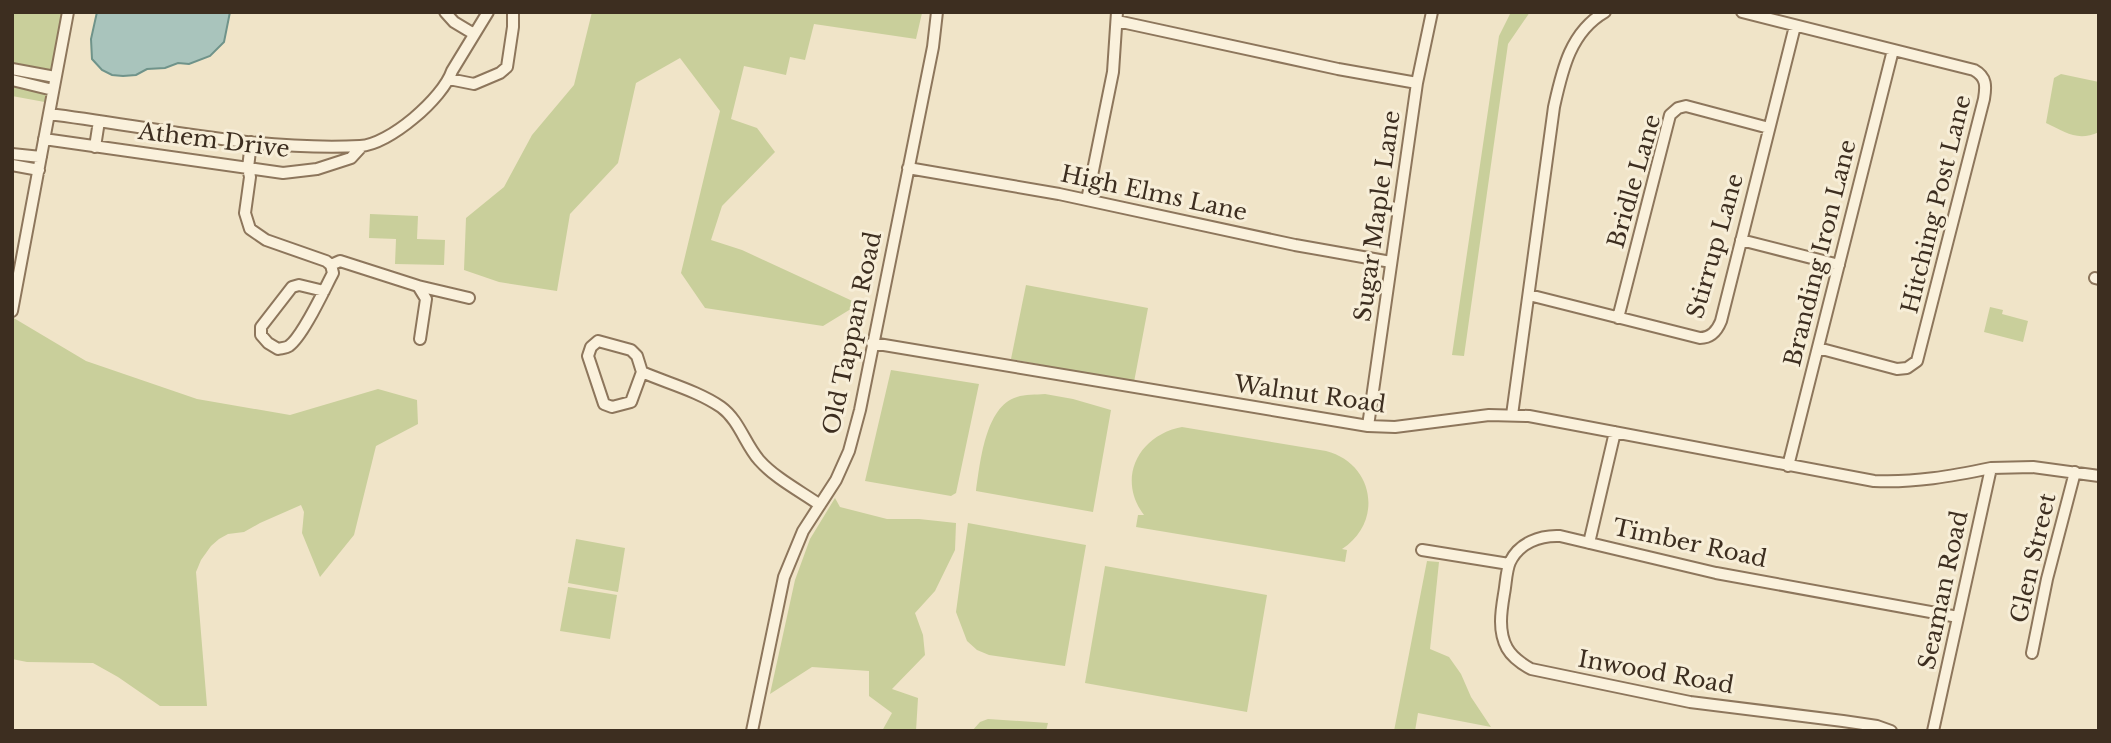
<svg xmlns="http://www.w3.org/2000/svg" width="2111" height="743" font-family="'Libre Baskerville',serif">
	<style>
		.green { fill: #c9cf9b }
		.water { fill: #a9c4bc; stroke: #6f938a; stroke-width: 2 }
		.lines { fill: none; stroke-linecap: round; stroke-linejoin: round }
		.minor-casing { stroke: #8d765c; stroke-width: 14 }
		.minor { stroke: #faf1dc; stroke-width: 10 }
		.labels { text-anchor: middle; stroke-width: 6; stroke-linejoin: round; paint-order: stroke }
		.street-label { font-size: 23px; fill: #3d2e20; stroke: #f7eed8 }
	</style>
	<rect width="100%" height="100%" fill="#f0e4c8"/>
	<path class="green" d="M12 12H67L50 103 12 96Z
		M592 12 922 13 916 39 814 24 805 60 790 57 786 75 744 66 731 119 757 128 775 152 722 206 711 240 742 250 859 304 823 326 705 308 681 273 720 111 680 58 636 83 618 163 570 214 557 291 499 282 464 270 466 218 504 187 532 135 574 85Z
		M1511 12H1530L1508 44 1464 356 1452 355 1499 36Z
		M2061 74 2099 82V132C2077 142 2066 132 2046 123L2054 78Z
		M370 214 418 216 417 239 445 240 444 265 395 264 396 239 369 238Z
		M1026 285 1148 308 1134 382 1011 359Z
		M1990 307 2003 310 2002 314 2028 321 2023 342 1984 332Z
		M12 317 86 361 197 399 290 415 378 389 417 400 418 424 376 446 354 535 320 577 302 533 304 512 301 505 260 523 244 532 228 534 219 539 211 546 201 560 196 572 207 706H160L118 677 93 663 27 662 12 659Z
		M891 370 979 384 956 493 951 496 865 481Z
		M1045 394 1073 399 1111 410 1093 512 976 491C980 464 985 406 1017 397 1025 394 1036 395 1045 394Z
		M1182 427 1326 451C1374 463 1384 522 1342 549L1347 550 1345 562 1136 527 1138 515H1144C1116 478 1139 435 1182 427Z
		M835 498 840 507 887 519H919L956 523 955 550 935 591 915 613 923 635 925 655 892 689 918 698 916 731H882L892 713 869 696V671L812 667 770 694 795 580 810 539Z
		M968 523 1086 545 1065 666 989 655 977 650 967 641 956 612Z
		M576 539 625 548 618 592 568 583Z
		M1427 561 1439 562 1430 649 1449 657 1461 674 1471 697 1491 727 1418 713 1415 731H1394Z
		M1105 566 1267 595 1247 712 1085 683Z
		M568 587 617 595 610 639 560 631Z
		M988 719 1048 723 1046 731H972L980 722Z"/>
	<path class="water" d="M97 12H230L224 42 210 56 189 64 178 63 165 68 147 69 136 75 123 76 112 75 102 70 92 59 91 39Z"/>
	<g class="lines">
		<defs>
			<path id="minor" d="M445 12 454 22 474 34
				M1742 12 1974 70C1987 77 1986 87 1984 99L1917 361 1907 368 1897 369 1818 348
				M1117 21 1338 69 1417 83
				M12 69 55 77
				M449 79 474 84 500 73 507 67 513 27V12
				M12 80 53 90
				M49 114C152 127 256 151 360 146 389 145 443 98 452 71L488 12
				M44 139 283 173 317 169 351 158 362 146
				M251 142 248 168 250 177 245 213 250 229 266 240 326 261 331 265 333 273C324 290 303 336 289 346 286 348 282 348 278 349L268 343 261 335V327L292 287 299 285 324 291
				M95 147 99 121
				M12 154 41 157
				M12 165 39 170
				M908 168 1059 194 1295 245 1391 262
				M1087 200 1113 72 1117 12
				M1741 240 1839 265
				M331 265 340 261 418 286 426 299 420 339
				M2095 278 2099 279
				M418 286 469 298
				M1529 295 1700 338C1711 338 1717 331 1721 321L1795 26
				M12 311 68 12
				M1618 318 1670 115 1678 108 1686 106 1769 128
				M872 343 1368 426 1395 427 1489 415 1529 416 1874 481C1914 483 1952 476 1991 468
				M642 372 631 402 612 407 604 404 588 356 591 347 598 341 631 350 637 356 642 372C667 383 698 391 721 407 739 420 745 444 759 460 775 478 800 491 820 505
				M1512 415 1554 107C1562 71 1570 32 1605 12
				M1368 426 1417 83 1432 12
				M1788 466 1893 50
				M1589 543 1615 432
				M1422 550 1509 564
				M2032 653 2047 579 2075 472
				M752 731 784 577 803 531 836 480 849 451 860 410 933 47 937 12
				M1891 731 1877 726 1843 721 1690 702 1531 669C1522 664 1512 657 1507 648 1498 631 1501 612 1504 594 1506 584 1506 571 1510 562 1519 543 1540 535 1560 536L1716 573 1958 617
				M1933 731 1991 468 2033 467 2099 476"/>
		</defs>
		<use href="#minor" class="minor-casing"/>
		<use href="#minor" class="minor"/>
	</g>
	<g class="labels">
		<g class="street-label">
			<text transform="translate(214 140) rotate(7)" y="8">Athem Drive</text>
			<text transform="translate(1634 181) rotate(-74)" y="8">Bridle Lane</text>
			<text transform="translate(1154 193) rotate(12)" y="8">High Elms Lane</text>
			<text transform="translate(1936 204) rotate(-76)" y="8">Hitching Post Lane</text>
			<text transform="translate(1377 216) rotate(-82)" y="8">Sugar Maple Lane</text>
			<text transform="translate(1715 246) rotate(-74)" y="8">Stirrup Lane</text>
			<text transform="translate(1820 253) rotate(-76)" y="8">Branding Iron Lane</text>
			<text transform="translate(852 333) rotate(-78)" y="8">Old Tappan Road</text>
			<text transform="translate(1310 394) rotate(8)" y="8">Walnut Road</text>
			<text transform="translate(1690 543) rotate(12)" y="8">Timber Road</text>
			<text transform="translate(2033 558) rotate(-77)" y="8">Glen Street</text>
			<text transform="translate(1943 590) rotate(-78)" y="8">Seaman Road</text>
			<text transform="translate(1656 672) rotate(10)" y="8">Inwood Road</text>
		</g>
	</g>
	<rect width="2111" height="743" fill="none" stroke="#3d2e20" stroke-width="28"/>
</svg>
